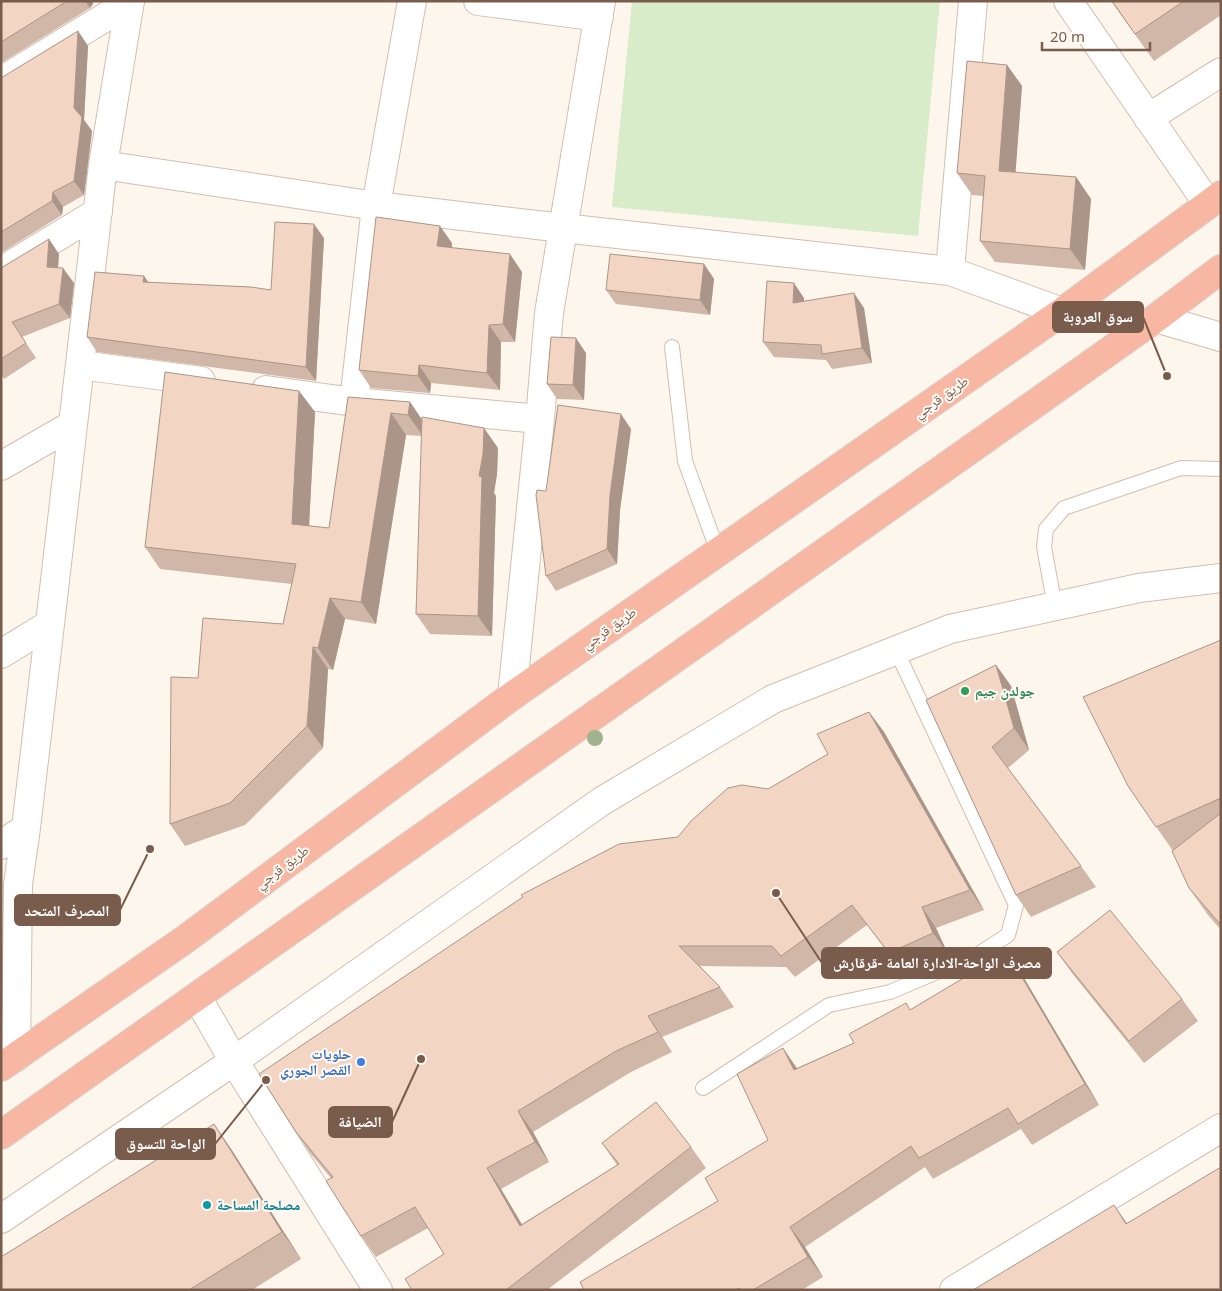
<svg xmlns="http://www.w3.org/2000/svg" width="1222" height="1291" font-family="'Noto Sans','Noto Naskh Arabic',sans-serif">
	<style>
		.green { fill: #d8ecc9 }
		.lines { fill: none; stroke-linecap: round; stroke-linejoin: round }
		.lane-casing { stroke: #d1beb0; stroke-width: 16 }
		.street-casing { stroke: #d1beb0; stroke-width: 30 }
		.highway-casing { stroke: #dad1cd; stroke-width: 30 }
		.lane { stroke: #fff; stroke-width: 14 }
		.street { stroke: #fff; stroke-width: 28 }
		.highway { stroke: #f7b7a3; stroke-width: 28 }
		.tree { fill: #a0b28e }
		.wall { fill: #d1b7a8 }
		.shaded-wall { fill: #aa9588 }
		.building { fill: #f3d5c3; stroke: #aa9588 }
		.leisure-dot { fill: #2e9e5b; stroke: #fffaf3; stroke-width: 2 }
		.shop-dot { fill: #3f7fe0; stroke: #fffaf3; stroke-width: 2 }
		.culture-dot { fill: #0f9aa8; stroke: #fffaf3; stroke-width: 2 }
		.labels { text-anchor: middle; stroke-width: 4; stroke-linejoin: round; paint-order: stroke }
		.street-label { font-size: 14px; fill: #7a5c4d; stroke: #fffaf3 }
		.leisure-label { font-size: 14px; font-weight: bold; fill: #27864d; stroke: #fffaf3; text-anchor: start }
		.shop-label { font-size: 14px; font-weight: bold; fill: #366cbe; stroke: #fffaf3; text-anchor: end }
		.culture-label { font-size: 14px; font-weight: bold; fill: #0d838f; stroke: #fffaf3; text-anchor: start }
		.leader { fill: none; stroke: #7a5c4d; stroke-width: 2 }
		.callout-dot { fill: #7a5c4d; stroke: #fffaf3; stroke-width: 2 }
		.callout { fill: #7a5c4d; stroke: #7a5c4d; stroke-width: 2 }
		.callout-label { font-size: 15px; text-anchor: middle; font-weight: bold; fill: #fff }
	</style>
	<rect width="100%" height="100%" fill="#fdf6ec"/>
	<path class="green" d="M632 1H940L918 236 612 207Z"/>
	<g class="lines">
		<defs>
			<path id="lane" d="M672 347 685 461 718 552
				M1055 607 1044 547 1046 529 1064 508 1181 468 1221 469
				M703 1088 829 1005 890 992 977 955 1008 935 1016 905 896 650"/>
			<path id="street" d="M478 1 599 17
				M973 1 950 271 1062 312
				M1068 1 1208 204
				M1 81 130 2
				M1148 118 1221 72
				M103 165 376 206 563 228 950 271
				M1 271 98 212
				M1156 318 1221 337
				M80 365 201 381
				M266 390 354 402 540 419
				M354 402 376 206 412 1
				M1 466 72 425
				M1 654 50 624
				M512 696 540 419 549 313 601 1
				M1 845 26 828
				M197 997 234 1061 378 1290
				M16 1057 18 884 26 828 50 624 103 165 130 1
				M1 1219 234 1061 602 801 773 699 950 629 1139 588 1221 578
				M954 1290 1221 1128"/>
			<path id="highway" d="M1 1067 187 938 512 696 1062 312 1221 195
				M1 1135 1156 318 1221 269"/>
		</defs>
		<use href="#lane" class="lane-casing"/>
		<use href="#street" class="street-casing"/>
		<use href="#highway" class="highway-casing"/>
		<use href="#lane" class="lane"/>
		<use href="#street" class="street"/>
		<use href="#highway" class="highway"/>
	</g>
	<circle class="tree" cx="595" cy="738" r="8"/>
	<path class="wall" d="M1 1H93V4L90 8 1 63Z
		M1111 1H1221V15L1154 61Z
		M78 31 88 46 84 120 92 131 84 195 63 207 62 215 1 253V78Z
		M1007 65 1022 86 1015 173 1076 177 1091 199 1085 270 995 262 980 241 983 196 972 195 957 173Z
		M324 238 316 381 97 352 87 337 148 282 271 290Z
		M452 243V248L522 272 515 342H501L500 390 431 383 430 393 371 388 359 370Z
		M59 254 58 268 74 283 70 318 22 337 36 358 4 379 1 374V268Z
		M704 264 714 279 710 315 616 304 606 290Z
		M804 298V301L864 308 872 363 832 369 826 360 774 357 763 342Z
		M586 353 584 400 557 399 547 384Z
		M299 391 315 412 309 526 329 528 348 397 410 402 422 420 498 448 497 474 494 493 496 496 492 636 430 634 416 614 422 436 406 435 376 624 345 619 333 670 328 669 323 748 245 825 185 846 170 824 198 678 283 624 292 584 160 569 145 547Z
		M631 429 620 510 617 564 556 591 546 576V491Z
		M1221 640V930L1208 915 1189 888 1173 851 1128 786Z
		M996 665 1011 686 1029 750 1008 768 1081 866 1096 887 1031 917 1016 895 926 700Z
		M869 712 884 732 984 910 936 928 948 954 904 974 867 925 795 977 786 967 700 966 720 987 734 1007 662 1037 672 1052 631 1072 533 1132 549 1162 501 1189 522 1224 617 1165 602 1143 691 1147 706 1168 547 1290H412L444 1254 428 1228 376 1257 361 1236 331 1178 310 1153 296 1132 678 837 768 789 828 754Z
		M1007 952 1021 973 1099 1105 1032 1145 1021 1129 933 1179 925 1167 805 1247 823 1277 802 1290H584L718 1201 768 1140 783 1048 797 1068 854 1043Z
		M1057 952 1182 999 1198 1021 1144 1063 1072 973Z
		M214 1124 233 1152 301 1259 252 1290H1Z"/>
	<path class="shaded-wall" d="M85 1H93V4L90 8Z
		M78 31 88 46 84 120 92 131 84 195 74 181V108Z
		M1007 65 1022 86 1014 193 999 171Z
		M1076 177 1091 199 1085 270 1070 249Z
		M53 192 63 207 62 215 52 201Z
		M314 224 324 238 316 381 306 367Z
		M440 226 452 243 450 264 437 246Z
		M49 239 59 254 57 281 47 267Z
		M510 254 522 272 515 342 503 324Z
		M704 264 714 279 710 315 700 300Z
		M63 268 74 283 70 318 59 304Z
		M144 276 154 290 143 282Z
		M794 283 804 298 803 318 793 303Z
		M854 293 864 308 872 363 862 348Z
		M489 325 501 342 500 390 487 373Z
		M576 338 586 353 584 400 573 385Z
		M419 365 431 383 430 393 418 376Z
		M299 391 315 412 308 546 292 524Z
		M410 402 425 424 423 436 408 415Z
		M391 413 406 435 376 624 361 602Z
		M621 414 631 429 620 510 617 564 607 549 610 495Z
		M484 428 498 448 497 474 494 493 496 496 492 636 478 616 479 476Z
		M330 598 345 619 333 670 318 648Z
		M313 647 328 669 323 748 307 726Z
		M996 665 1011 686 1029 750 1014 728Z
		M869 712 884 732 984 910 970 890Z
		M922 907 936 928 948 954 933 933Z
		M1007 952 1021 973 1099 1105 1085 1084Z
		M648 1016 672 1052 658 1032Z
		M783 1048 797 1069 794 1070Z
		M518 1111 533 1132 549 1162 535 1142Z
		M214 1124 233 1152 301 1259 282 1232Z
		M487 1168 501 1189 534 1246 520 1226Z
		M1114 1205 1133 1232 1126 1224Z
		M790 1227 805 1247 823 1277 808 1257Z"/>
	<path class="building" d="M1 1H67L1 42Z
		M1112 1H1184L1135 34Z
		M78 31 74 108 82 117 74 181 53 192 52 201 1 232V78Z
		M967 61 1007 65 999 171 1076 177 1070 249 980 241 985 176 957 173Z
		M376 217 440 226 437 246 510 254 503 324 489 325 487 373 419 365 418 376 359 370Z
		M275 222 314 224 306 367 87 337 95 272 144 276 143 282 251 287 271 290Z
		M49 239 47 267 63 268 59 304 12 322 26 343 1 359V268Z
		M610 254 704 264 700 300 606 290Z
		M767 281 794 283 793 303 854 293 862 348 822 354 821 345 763 342Z
		M551 337 576 338 573 385 547 384Z
		M165 372 299 391 292 524 329 528 348 397 410 402 408 415 391 413 361 602 330 598 318 648 313 647 307 726 230 803 170 824 171 677 198 678 203 618 283 624 296 564 145 547Z
		M558 405 621 414 610 495 607 549 546 576 536 495 537 490 546 491Z
		M422 417 484 428 483 454 479 476 482 477 478 616 416 614Z
		M1221 640V798L1156 827 1128 786 1083 697Z
		M996 665 1014 728 992 747 1081 866 1016 895 926 700Z
		M869 712 970 890 922 907 933 933 889 953 852 905 781 956 772 946H679L720 987 648 1016 658 1032 616 1051 518 1111 535 1142 487 1168 520 1226 619 1164 602 1143 656 1102 691 1147 506 1290H412L405 1279 444 1254 415 1207 361 1236 326 1181 333 1177 296 1132 259 1074 523 897 521 895 619 844 678 837 691 821 728 788 742 785 768 789 828 754 817 734Z
		M1221 813V925L1189 888 1172 851Z
		M1110 910 1182 999 1129 1041 1057 952Z
		M1007 952 1085 1084 1018 1124 1008 1108 919 1158 911 1146 790 1227 808 1257 753 1290H740L739 1288 735 1290H584L580 1282 718 1201 705 1178 768 1140 737 1074 783 1048 794 1070 854 1043 849 1034 906 1003 910 1010Z
		M214 1124 282 1232 189 1290H1V1257Z
		M1221 1167V1290H973L1114 1205 1126 1224Z"/>
	<circle class="leisure-dot" cx="965" cy="691" r="5"/>
	<circle class="shop-dot" cx="361" cy="1062" r="5"/>
	<circle class="culture-dot" cx="207" cy="1205" r="5"/>
	<g class="labels">
		<g class="street-label">
			<text transform="translate(941 397) rotate(-35)" y="5">طريق قرجي</text>
			<text transform="translate(609 628) rotate(-35)" y="5">طريق قرجي</text>
			<text transform="translate(282 867) rotate(-37)" y="5">طريق قرجي</text>
		</g>
		<g class="leisure-label">
			<text x="975" y="696">جولدن جيم</text>
		</g>
		<g class="shop-label">
			<text x="351" y="1059">حلويات<tspan x="351" dy="16">القصر الجوري</tspan></text>
		</g>
		<g class="culture-label">
			<text x="217" y="1210">مصلحة المساحة</text>
		</g>
	</g>
	<path class="leader" d="M1167 376L1143 317M150 849L120 910M776 893L822 963M421 1059L392 1122M266 1080L215 1144"/>
	<g class="callout-dot">
		<circle cx="1167" cy="376" r="5"/>
		<circle cx="150" cy="849" r="5"/>
		<circle cx="776" cy="893" r="5"/>
		<circle cx="421" cy="1059" r="5"/>
		<circle cx="266" cy="1080" r="5"/>
	</g>
	<g class="callout">
		<rect x="1053" y="302" width="90" height="30" rx="5"/>
		<rect x="15" y="895" width="105" height="30" rx="5"/>
		<rect x="822" y="948" width="229" height="30" rx="5"/>
		<rect x="329" y="1107" width="63" height="30" rx="5"/>
		<rect x="116" y="1129" width="99" height="30" rx="5"/>
	</g>
	<g class="callout-label">
		<text x="1098" y="322">سوق العروبة</text>
		<text x="67" y="916">المصرف المتحد</text>
		<text x="937" y="968">مصرف الواحة-الادارة العامة -قرقارش</text>
		<text x="360" y="1127">الضيافة</text>
		<text x="166" y="1149">الواحة للتسوق</text>
	</g>
	<rect width="1222" height="1291" fill="none" stroke="#7a5c4d" stroke-width="5"/>
	<path d="M1042 42v8h108v-8" fill="none" stroke="#7a5c4d" stroke-width="2.5"/>
	<text x="1050" y="42" font-size="15" fill="#7a5c4d" stroke="#fffaf3" stroke-width="4" paint-order="stroke">20 m</text>
</svg>
